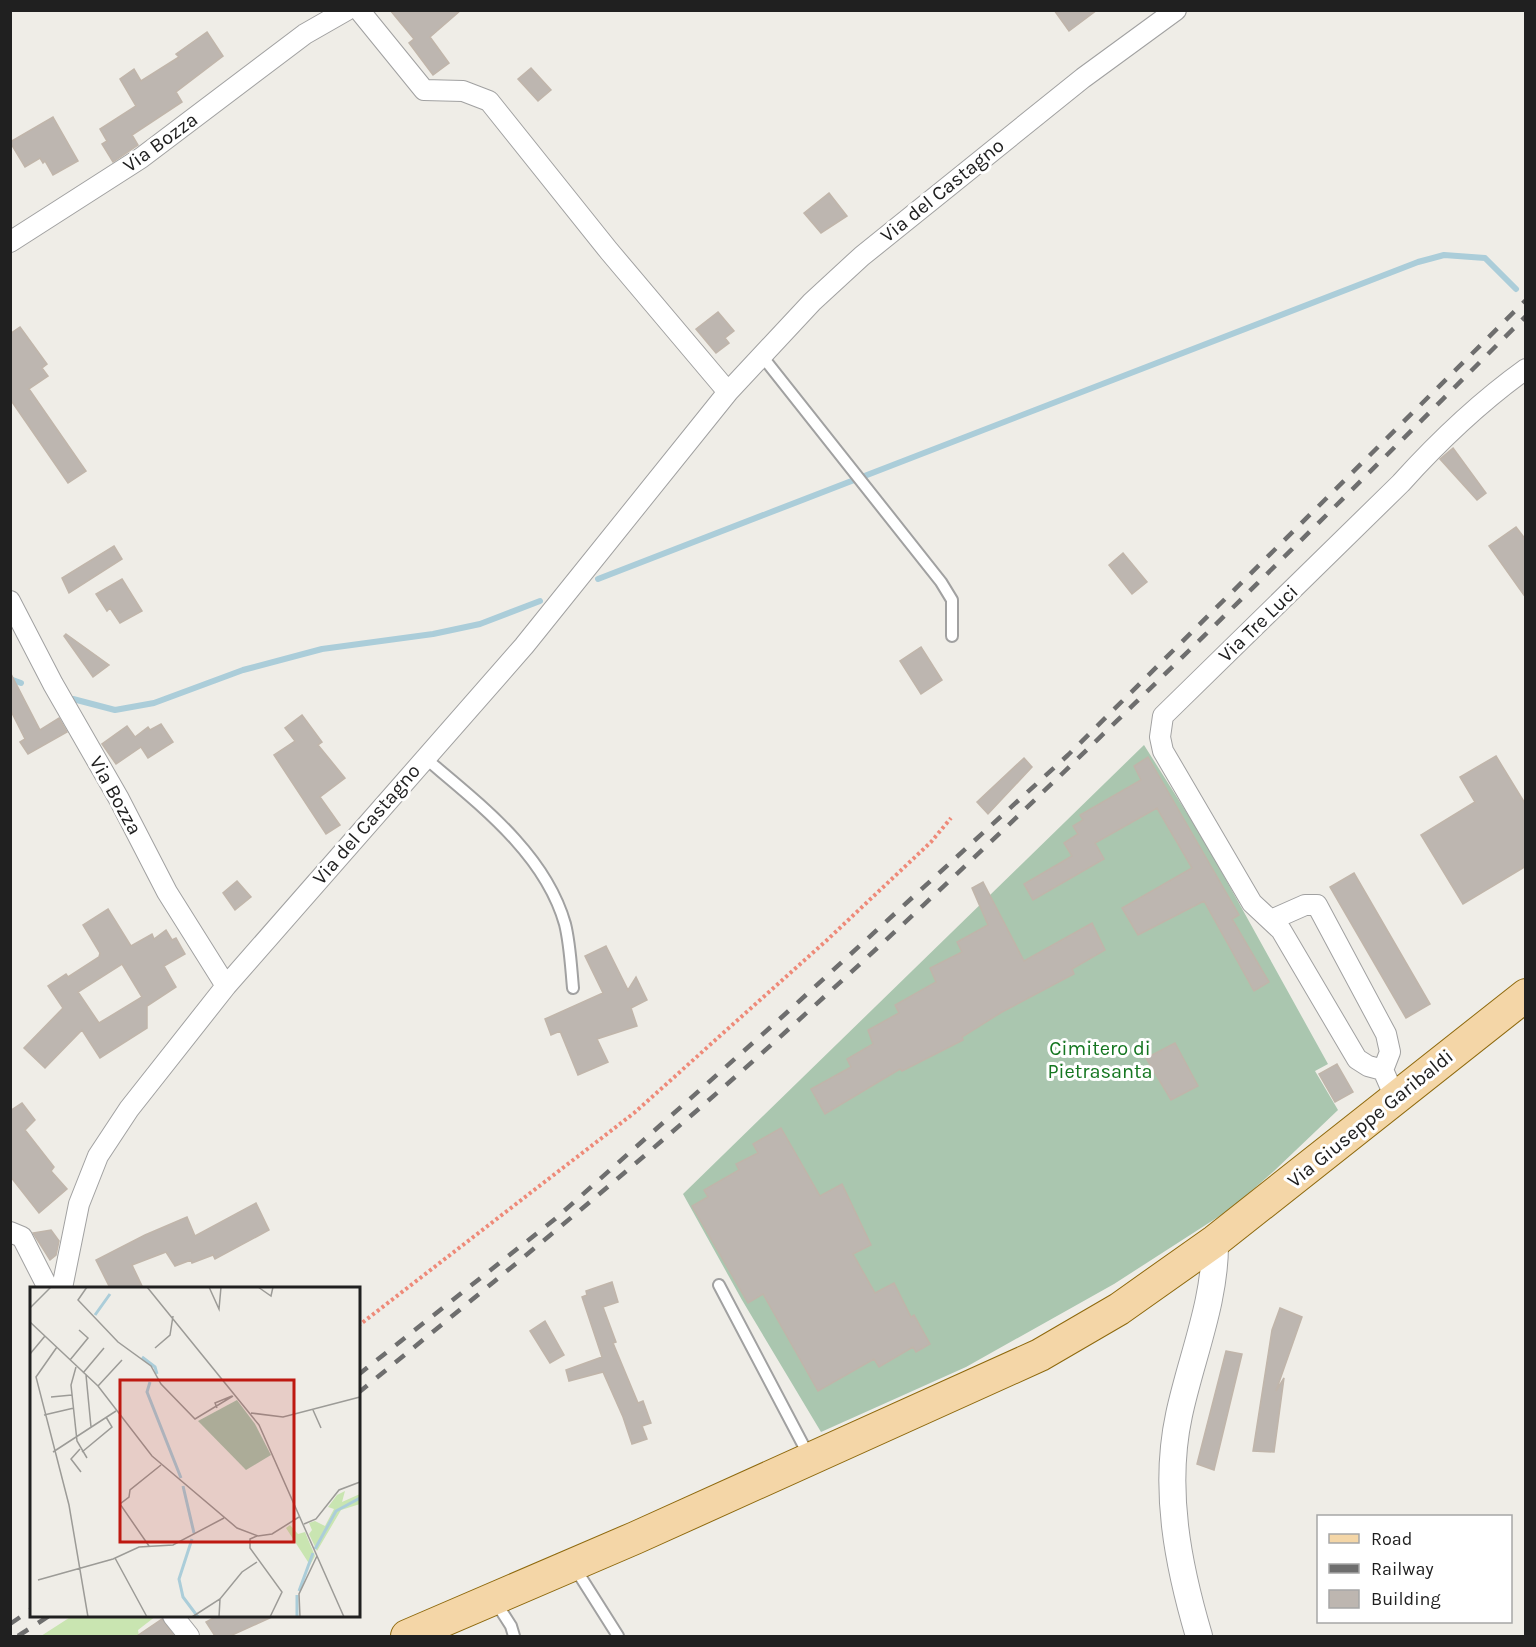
<svg xmlns="http://www.w3.org/2000/svg" width="1536" height="1647" font-family="Karla,sans-serif">
	<style>
		.grass { fill: #c9e5b1 }
		.cemetery { fill: #aac6af }
		.lines { fill: none; stroke-linecap: round; stroke-linejoin: round }
		.stream { stroke: #abcdd9; stroke-width: 6 }
		.building { fill: #bdb6b0; stroke: #c0b5aa; stroke-width: 1.5; fill-rule: evenodd }
		.service-casing { stroke: #a1a1a1; stroke-width: 14 }
		.minor-casing { stroke: #a1a1a1; stroke-width: 22 }
		.tertiary-casing { stroke: #a1a1a1; stroke-width: 28 }
		.primary-casing { stroke: #8e690d; stroke-width: 34 }
		.path { stroke: #ee8a79; stroke-width: 4; stroke-dasharray: 3 3; stroke-linecap: butt }
		.service { stroke: #fff; stroke-width: 10 }
		.minor { stroke: #fff; stroke-width: 20 }
		.tertiary { stroke: #fff; stroke-width: 26 }
		.primary { stroke: #f4d6a7; stroke-width: 32 }
		.rail { stroke: #6e6e6e; stroke-width: 4.5; stroke-dasharray: 12 12; stroke-linecap: butt }
		.labels { text-anchor: middle; stroke-width: 6; stroke-linejoin: round; paint-order: stroke }
		.street-label { font-size: 20px; fill: #202020; stroke: #fff }
		.park-label { font-size: 20px; fill: #157621; stroke: #fff }
		.inset-river { fill: none; stroke: #abcdd9; stroke-width: 3 }
		.inset-road { fill: none; stroke: #9c9b97; stroke-width: 1.5 }
		.view { fill: #be1911; fill-opacity: 0.15; stroke: #be1911; stroke-width: 3 }
		.inset-edge { fill: none; stroke: #202020; stroke-width: 3 }
	</style>
	<rect width="100%" height="100%" fill="#efede7"/>
	<path class="grass" d="M72 1616H156L138 1630 139 1636H41Z"/>
	<path class="cemetery" d="M1144 745 1204 840 1328 1064 1315 1071 1338 1110 1274 1171 1232 1208 1114 1284 966 1367 821 1432 742 1300 683 1194Z"/>
	<g class="lines">
		<path class="stream" d="M598 579 1418 262 1444 255 1485 258 1516 289
			M10 679 21 683
			M73 699 115 710 154 703 243 670 322 649 433 634 480 624 540 601"/>
	</g>
	<path class="building" d="M390 10H461L430 37 449 63 433 75 409 43 414 39Z
		M1054 10H1097L1069 31Z
		M207 32 223 56 176 92 182 102 132 135 138 145 113 162 102 144 107 141 100 129 136 106 120 79 134 69 141 81 179 57 176 54Z
		M531 68 551 90 538 101 518 79Z
		M53 117 78 161 53 175 45 161 43 163 40 158 25 167 10 142Z
		M829 193 847 216 821 233 804 213Z
		M718 312 734 331 725 338 729 343 716 353 696 329Z
		M20 327 47 364 42 368 48 376 29 389 86 471 68 483 10 399V334Z
		M1453 448 1486 493 1477 500 1440 459Z
		M1516 527 1526 540V598L1489 546Z
		M114 546 122 559 69 593 62 578Z
		M1123 553 1147 582 1132 594 1109 565Z
		M122 579 142 611 120 623 110 608 107 611 96 594Z
		M66 634 109 665 93 677 64 636Z
		M921 647 942 680 921 694 900 661Z
		M10 672 40 730 59 718 67 732 28 754 20 742 25 739 10 709Z
		M302 715 322 742 318 745 345 778 320 797 340 825 326 834 274 755 295 741 285 728Z
		M161 724 173 742 148 758 141 747 116 764 102 744 127 726 135 737 148 727 150 730Z
		M1496 756 1526 805V866L1463 904 1421 835 1475 802 1460 777Z
		M1148 757 1239 915 1232 919 1269 982 1254 991 1204 901 1138 935 1122 908 1192 868 1157 808 1095 843 1104 859 1033 900 1024 884 1072 856 1064 843 1078 834 1073 826 1083 820 1080 815 1141 780 1134 766Z
		M1024 758 1032 767 988 814 977 802Z
		M1354 873 1430 1004 1406 1018 1330 887Z
		M237 881 251 897 235 910 223 893Z
		M983 882 1024 961 1092 923 1105 950 1072 969 1074 974 1002 1012 962 1037 963 1040 902 1071 900 1069 825 1114 811 1089 851 1067 847 1059 873 1044 868 1030 899 1013 895 1005 936 982 930 968 962 952 957 942 988 925 972 888Z
		M108 909 131 946 152 934 154 939 166 930 172 940 176 938 185 954 164 966 176 987 147 1006V1028L100 1058 82 1030 45 1068 24 1048 63 1008 48 986 66 974 68 977 99 957 100 953 83 925ZM122 964 142 997 99 1023 78 992Z
		M606 946 628 990 636 977 647 1000 631 1008 637 1026 597 1039 608 1062 578 1075 560 1031 551 1035 545 1019 603 993 585 956Z
		M1175 1043 1198 1086 1171 1100 1146 1058Z
		M1337 1064 1353 1092 1335 1102 1319 1074Z
		M22 1103 35 1120 25 1130 54 1167 51 1171 67 1189 39 1213 10 1176V1111Z
		M781 1128 820 1196 842 1184 871 1245 853 1254 875 1293 894 1283 911 1317 914 1315 930 1344 916 1352 913 1347 879 1367 874 1359 818 1391 763 1294 748 1303 692 1206 708 1197 704 1190 739 1170 736 1164 758 1153 753 1144Z
		M256 1203 269 1230 215 1259 213 1255 192 1263 191 1260 175 1266 166 1252 132 1265 143 1288H110L96 1260 145 1235 187 1217 195 1236Z
		M51 1230 59 1241 56 1255 50 1260 33 1233Z
		M612 1282 618 1302 603 1307 616 1342 613 1343 638 1403 643 1401 651 1423 642 1426 647 1439 632 1444 623 1417 603 1372 569 1381 566 1370 602 1357 582 1297 587 1295 586 1291Z
		M1280 1308 1302 1317 1276 1391 1284 1378 1274 1452 1253 1451 1272 1330Z
		M545 1321 564 1355 550 1363 530 1331Z
		M1226 1351 1242 1354 1214 1470 1197 1464Z
		M217 1616H274L230 1636H215L206 1622Z
		M162 1619 174 1636H137Z"/>
	<g class="lines">
		<defs>
			<path id="service" d="M762 356 941 582 952 600V636
				M424 757C478 803 545 853 565 924 570 944 571 967 573 988
				M719 1285 809 1456
				M575 1568 618 1636
				M495 1601 511 1626 514 1636"/>
			<path id="minor" d="M359 10 424 90 463 91 489 101 609 251 728 392
				M10 242 141 158 305 34 347 10
				M10 601 53 684 119 799 167 892 226 986
				M1271 920 1305 905H1317L1386 1034 1390 1052 1383 1070 1390 1086 1393 1102
				M1383 1070 1368 1066 1357 1059 1281 930 1252 903 1163 751 1160 737 1163 716 1401 483C1439 441 1480 402 1526 369
				M10 1232 22 1237 48 1288
				M62 1288 79 1204 98 1156 129 1109 226 986 524 646 728 392 812 302 862 256 1083 78 1176 10
				M173 1616 189 1636"/>
			<path id="tertiary" d="M1199 1636C1178 1565 1163 1489 1179 1415 1191 1358 1216 1301 1215 1241"/>
			<path id="primary" d="M407 1636 635 1538 1040 1355 1119 1309 1215 1241 1526 995"/>
		</defs>
		<use href="#service" class="service-casing"/>
		<use href="#minor" class="minor-casing"/>
		<use href="#tertiary" class="tertiary-casing"/>
		<use href="#primary" class="primary-casing"/>
		<path class="path" d="M358 1326 634 1113 826 941 931 842 951 818"/>
		<use href="#service" class="service"/>
		<use href="#minor" class="minor"/>
		<use href="#tertiary" class="tertiary"/>
		<use href="#primary" class="primary"/>
		<path class="rail" d="M358 1375 555 1219 783 1016 1068 755 1526 300
			M358 1393C505 1273 651 1154 791 1027 1044 798 1285 557 1526 316
			M10 1624 32 1609
			M18 1636 49 1616"/>
	</g>
	<g class="labels">
		<g class="street-label">
			<text transform="translate(160 142) rotate(-36)" y="7">Via Bozza</text>
			<text transform="translate(942 190) rotate(-39)" y="7">Via del Castagno</text>
			<text transform="translate(1258 623) rotate(-44)" y="7">Via Tre Luci</text>
			<text transform="translate(116 795) rotate(61)" y="7">Via Bozza</text>
			<text transform="translate(366 824) rotate(-49)" y="7">Via del Castagno</text>
			<text transform="translate(1370 1118) rotate(-39)" y="7">Via Giuseppe Garibaldi</text>
		</g>
		<g class="park-label">
			<text x="1100" y="1055">Cimitero di<tspan x="1100" dy="23">Pietrasanta</tspan></text>
		</g>
	</g>
	<g transform="translate(30 1287)">
		<rect width="330" height="330" fill="#efede7"/>
		<path d="M315 204 312 215 330 207V217L311 223 287 264 279 247 282 243 279 236 285 234 295 239 304 222 298 220 307 208ZM260 238 268 247 275 245 285 269 280 278 256 241Z" fill="#c9e5b1"/>
		<path d="M207 113 225 137 241 168 216 183 168 134Z" fill="#aac6af"/>
		<path class="inset-river" d="M65 28 80 7M112 70 125 80 127 87M120 95 117 105 151 191M153 199 164 246M162 252 149 292 153 310 168 330M285 262 306 224 330 211M269 304 283 266M267 330V308"/>
		<path class="inset-road" d="M57 0 48 13 88 55 121 79 131 97 165 132 203 109M117 0 229 138 314 330M179 0 189 22 191 0M228 0 241 9 243 0M0 21 21 0M0 35 68 99 122 169 207 241 228 249 242 247 269 230M27 60 6 90 39 218 58 330M125 61 140 48 143 29M0 67 15 49M40 73 58 51 49 43M46 80 41 98 47 154 57 171M53 86 74 61M56 88 61 140M68 99 92 73M21 110 42 108M187 121 185 116 202 109M283 123 291 141M221 126 253 130 330 110M14 128 44 121M50 162 41 172 51 185M23 165 86 124M52 165 82 140 76 130M274 237 286 232 309 203 330 195M227 249 220 252V261L252 305 240 330M119 259 90 217 99 210 100 203 131 178M85 271 117 330M8 293 83 272 109 260 143 258 194 231M162 330 190 312 212 285 227 275M189 330 190 312M270 330 269 307 287 269"/>
		<path class="view" d="M90 93H264V255H90Z"/>
		<rect width="330" height="330" class="inset-edge"/>
	</g>
	<rect width="1536" height="1647" fill="none" stroke="#202020" stroke-width="24"/>
	<rect x="1317" y="1515" width="195" height="108" fill="#ffffff" stroke="#a6a6a6" stroke-width="1.5"/>
	<rect x="1329" y="1534" width="30" height="9" fill="#f4d6a7" stroke="#a6a6a6" stroke-width="1.5"/>
	<text x="1371" y="1545" font-size="18" fill="#202020">Road</text>
	<rect x="1329" y="1564" width="30" height="9" fill="#6e6e6e" stroke="#a6a6a6" stroke-width="1.5"/>
	<text x="1371" y="1575" font-size="18" fill="#202020">Railway</text>
	<rect x="1329" y="1590" width="30" height="18" fill="#bdb6b0" stroke="#a6a6a6" stroke-width="1.5"/>
	<text x="1371" y="1605" font-size="18" fill="#202020">Building</text>
</svg>
